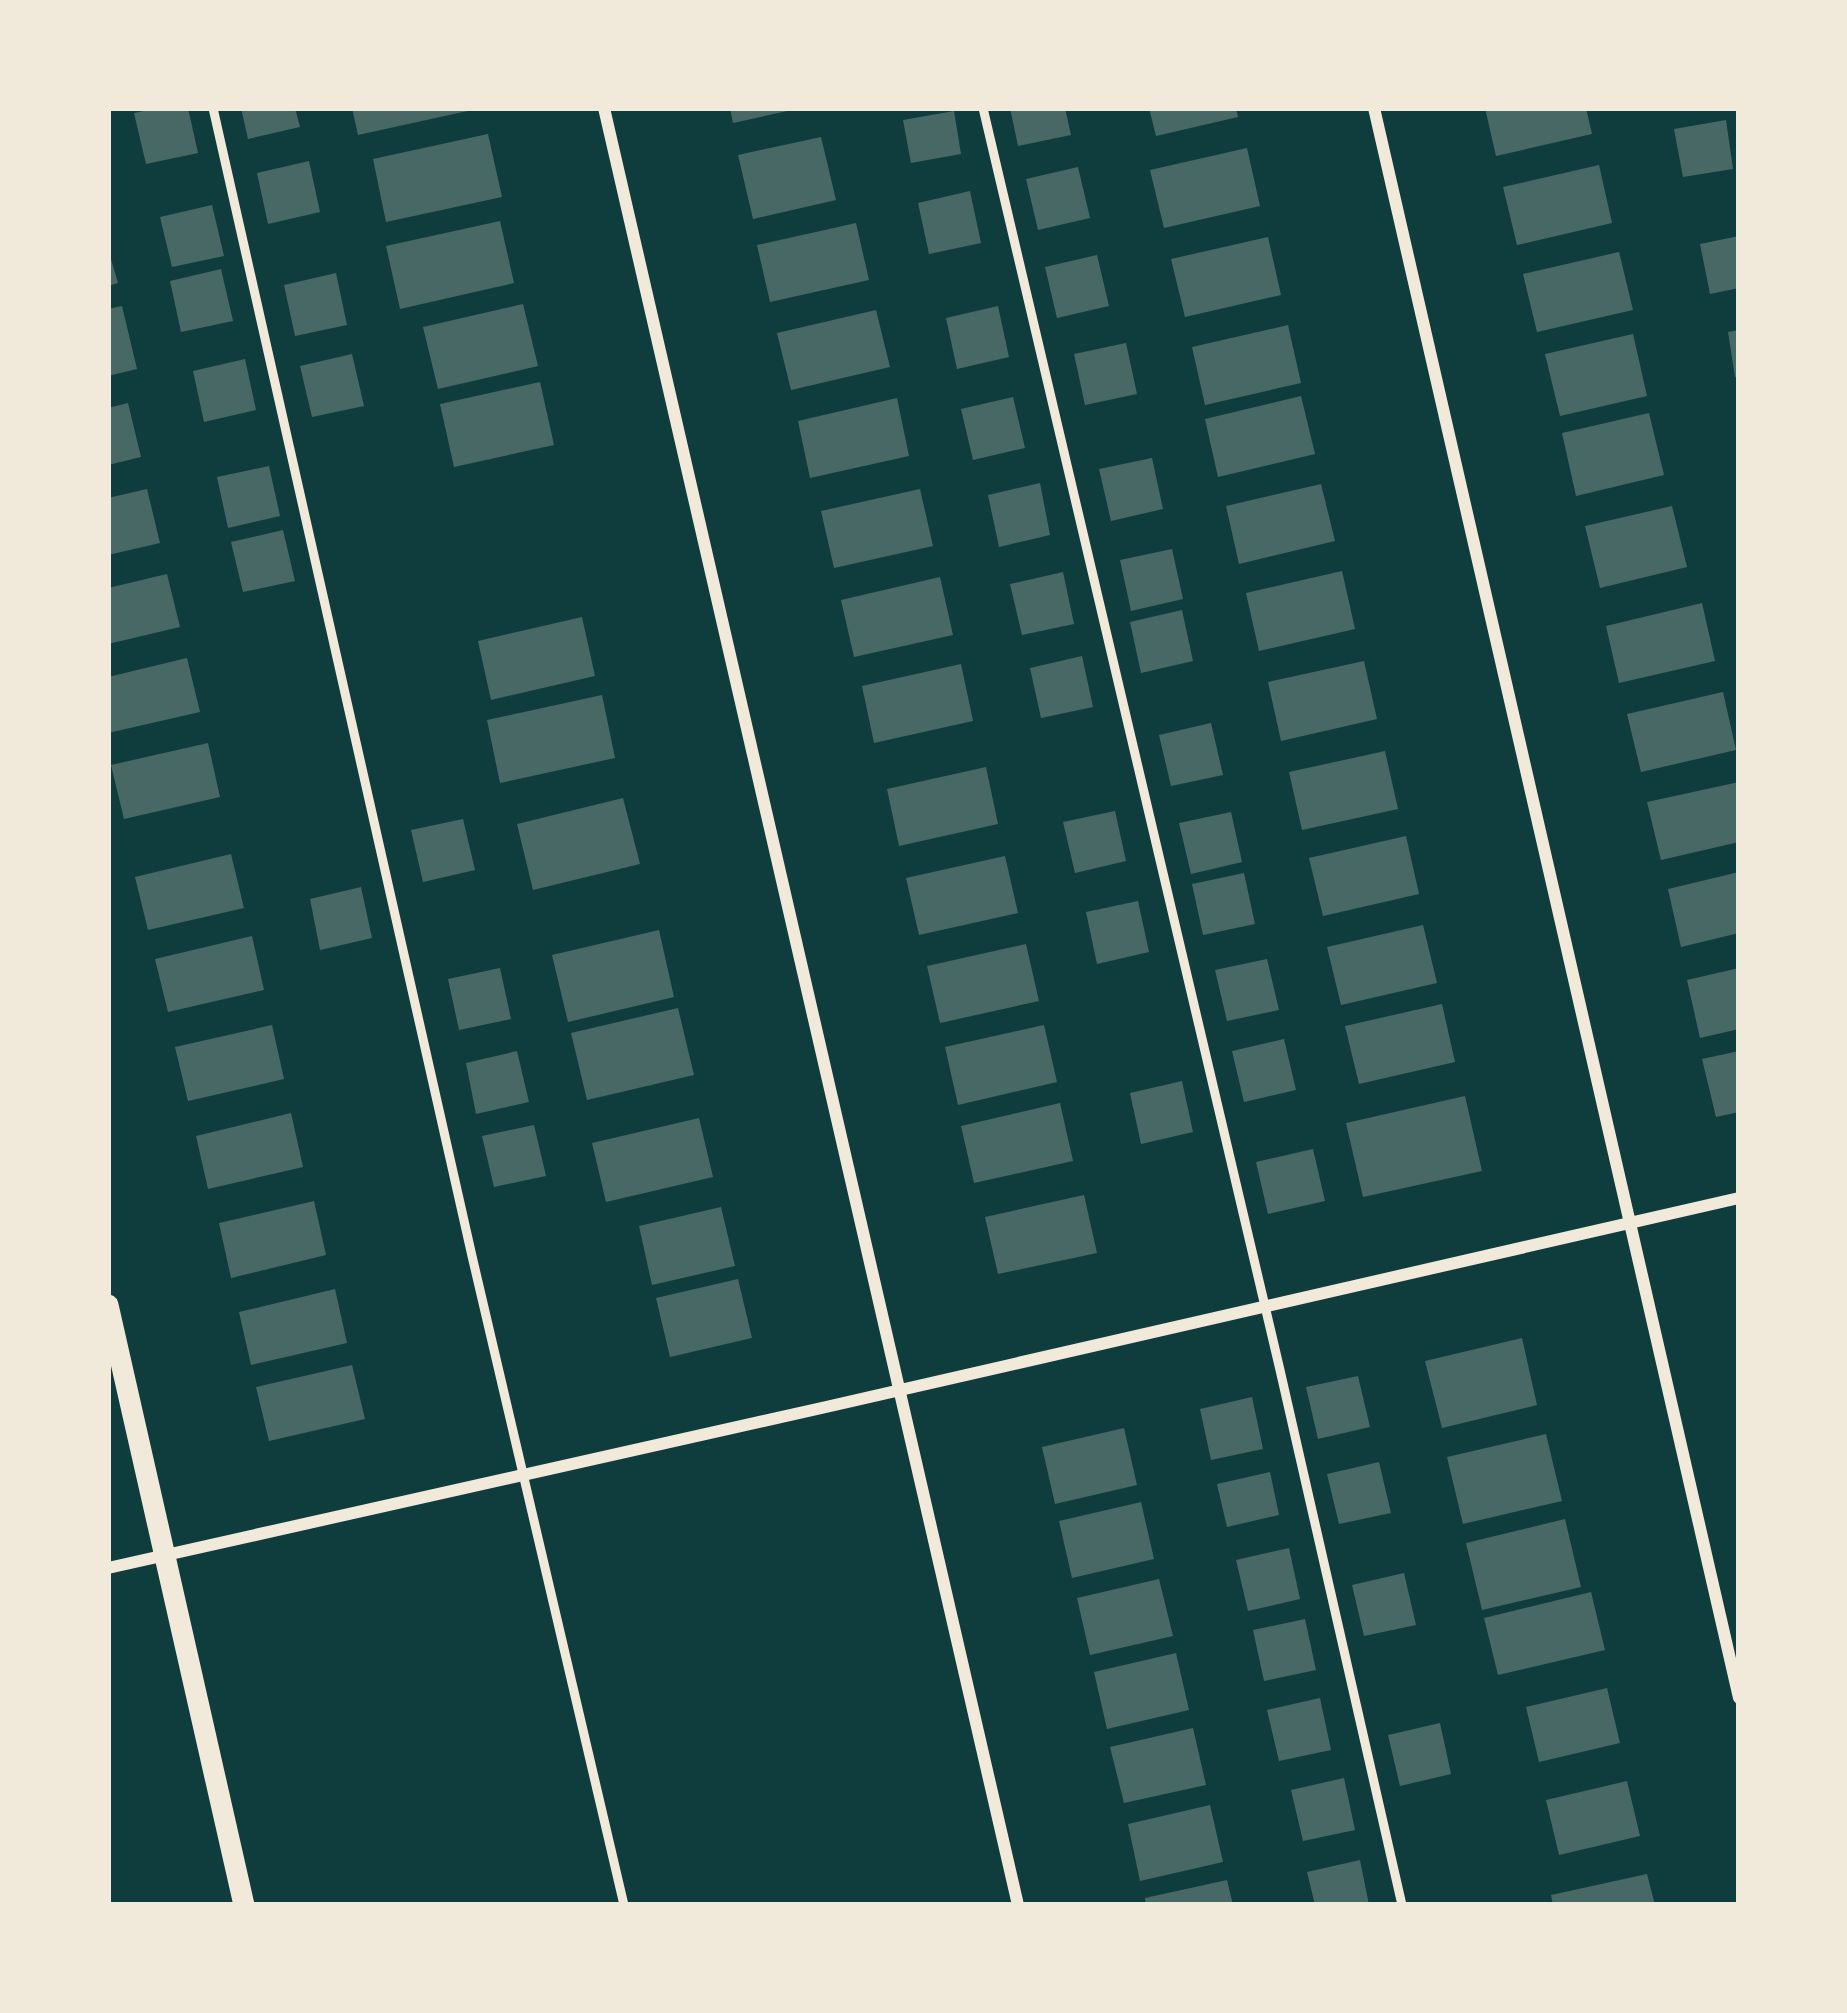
<svg xmlns="http://www.w3.org/2000/svg" width="1847" height="2013" font-family="Manrope,sans-serif">
	<style>
		.building { fill: #486865 }
		.lines { fill: none; stroke-linecap: round; stroke-linejoin: round }
		.service { stroke: #f1e9da; stroke-width: 9 }
		.minor { stroke: #f1e9da; stroke-width: 12 }
		.tertiary { stroke: #f1e9da; stroke-width: 21 }
	</style>
	<rect width="100%" height="100%" fill="#0f3d3e"/>
	<path class="building" d="M158 108H188L198 153 146 164 134 113Z
		M241 108H295L300 127 248 139Z
		M352 108H472V110L358 135Z
		M730 108H792V110L733 123Z
		M1010 108H1065L1071 135 1018 146Z
		M1149 108H1236L1238 117 1156 136Z
		M1485 108H1586L1592 134 1496 156Z
		M954 111 961 154 911 163 903 120Z
		M1726 120 1733 169 1683 177 1674 129Z
		M488 134 502 197 386 222 373 159Z
		M821 137 836 200 753 219 738 155Z
		M1247 148 1260 206 1164 228 1150 170Z
		M309 161 320 212 268 224 257 173Z
		M1599 165 1612 223 1517 245 1503 187Z
		M1078 167 1090 218 1038 230 1026 179Z
		M970 191 981 243 929 254 918 203Z
		M212 205 224 256 172 267 160 217Z
		M500 221 514 283 400 309 386 246Z
		M856 223 869 280 770 302 757 245Z
		M1739 236V288L1710 294 1700 244Z
		M1268 237 1281 295 1185 317 1171 259Z
		M108 249 118 283 108 286Z
		M1619 252 1633 310 1537 332 1523 274Z
		M1097 255 1109 306 1057 318 1045 267Z
		M221 269 233 321 181 332 170 281Z
		M336 273 347 325 295 336 284 285Z
		M523 304 538 366 438 389 423 327Z
		M122 306 137 369 108 376V309Z
		M998 306 1009 357 957 369 946 318Z
		M876 310 890 367 791 390 777 333Z
		M1288 325 1301 383 1205 405 1192 347Z
		M1739 330V376L1735 377 1728 332Z
		M1633 334 1647 396 1560 416 1545 354Z
		M1126 343 1137 394 1085 405 1074 354Z
		M352 354 364 406 312 417 300 366Z
		M245 359 256 410 204 422 193 371Z
		M540 382 554 445 454 467 440 404Z
		M1301 396 1315 454 1218 477 1205 419Z
		M1013 397 1025 448 973 460 961 409Z
		M897 398 909 456 810 478 798 421Z
		M128 403 141 457 108 465V408Z
		M1649 413 1664 475 1576 496 1562 433Z
		M1152 458 1163 509 1111 521 1099 469Z
		M269 466 280 516 228 528 217 477Z
		M1040 483 1050 535 999 547 988 495Z
		M1321 484 1335 541 1239 564 1226 506Z
		M147 489 160 543 108 555V498Z
		M920 489 933 546 834 568 821 511Z
		M1672 506 1687 567 1600 588 1585 526Z
		M283 530 295 581 243 592 231 542Z
		M1172 549 1183 599 1131 611 1120 560Z
		M1342 571 1355 629 1259 651 1246 593Z
		M1063 572 1074 624 1022 635 1010 584Z
		M167 574 180 627 108 644V588Z
		M940 577 953 635 854 657 841 600Z
		M1702 603 1715 661 1619 683 1606 626Z
		M1182 610 1193 661 1141 673 1130 622Z
		M582 617 595 676 491 700 478 641Z
		M1082 656 1093 707 1041 718 1030 668Z
		M187 658 200 712 108 733V677Z
		M1364 661 1377 719 1281 741 1268 682Z
		M961 664 973 721 874 743 862 686Z
		M1723 692 1736 750 1641 772 1627 714Z
		M602 695 615 758 500 783 487 720Z
		M1211 723 1223 775 1171 786 1159 735Z
		M208 743 220 797 124 819 111 765Z
		M1385 751 1398 809 1302 830 1289 772Z
		M986 767 998 824 899 846 887 789Z
		M1739 782V842L1661 860 1647 802Z
		M623 798 640 864 533 890 517 824Z
		M1115 811 1126 861 1075 873 1063 822Z
		M1231 812 1242 862 1191 874 1179 823Z
		M463 819 475 870 423 882 411 830Z
		M1406 836 1419 894 1323 916 1309 858Z
		M231 854 244 908 148 930 135 877Z
		M1005 856 1018 913 919 935 906 878Z
		M1739 872V933L1681 947 1668 889Z
		M1244 873 1255 924 1203 935 1192 884Z
		M361 887 372 938 320 950 310 899Z
		M1138 901 1149 952 1097 964 1086 912Z
		M1423 925 1437 983 1341 1005 1327 947Z
		M659 930 674 997 568 1022 552 955Z
		M252 936 264 990 168 1012 155 959Z
		M1026 944 1039 1001 940 1023 927 966Z
		M1267 959 1279 1010 1227 1021 1215 970Z
		M500 968 511 1019 459 1030 448 979Z
		M1739 968V1029L1700 1038 1687 980Z
		M1442 1004 1455 1062 1359 1084 1345 1026Z
		M678 1008 694 1075 587 1100 571 1033Z
		M272 1025 284 1079 188 1101 175 1047Z
		M1044 1025 1057 1082 958 1105 945 1047Z
		M1284 1039 1296 1090 1244 1102 1232 1051Z
		M517 1051 529 1102 476 1114 466 1063Z
		M1739 1051V1112L1716 1117 1702 1059Z
		M1182 1081 1193 1132 1141 1144 1130 1093Z
		M1465 1096 1482 1171 1363 1197 1346 1123Z
		M1060 1103 1073 1161 974 1183 961 1126Z
		M291 1113 303 1167 208 1189 196 1136Z
		M699 1118 713 1177 606 1202 592 1143Z
		M534 1125 546 1176 494 1187 482 1136Z
		M1313 1149 1325 1201 1268 1214 1256 1162Z
		M1084 1195 1097 1253 998 1274 985 1217Z
		M314 1201 326 1255 231 1278 219 1223Z
		M721 1207 735 1266 652 1285 639 1226Z
		M738 1279 752 1338 670 1357 656 1298Z
		M335 1289 347 1343 251 1365 239 1312Z
		M1522 1338 1537 1405 1442 1428 1425 1361Z
		M352 1365 365 1419 269 1441 256 1387Z
		M1358 1376 1370 1427 1318 1439 1306 1387Z
		M1252 1397 1263 1449 1211 1460 1200 1409Z
		M1124 1428 1137 1485 1055 1504 1042 1447Z
		M1546 1434 1562 1501 1463 1524 1447 1457Z
		M1379 1462 1391 1513 1339 1524 1327 1474Z
		M1270 1472 1279 1515 1227 1527 1217 1484Z
		M1141 1502 1154 1559 1072 1578 1059 1521Z
		M1565 1519 1581 1587 1482 1610 1466 1543Z
		M1289 1548 1300 1599 1248 1611 1236 1560Z
		M1404 1573 1416 1625 1364 1636 1352 1585Z
		M1159 1579 1173 1636 1090 1655 1077 1598Z
		M1591 1592 1605 1650 1498 1675 1484 1618Z
		M1305 1619 1316 1670 1264 1681 1253 1630Z
		M1176 1653 1189 1710 1107 1729 1094 1672Z
		M1607 1688 1620 1743 1539 1762 1526 1707Z
		M1320 1698 1331 1750 1279 1761 1267 1710Z
		M1440 1723 1451 1774 1400 1786 1388 1735Z
		M1193 1728 1206 1785 1124 1803 1110 1747Z
		M1344 1778 1355 1830 1303 1841 1291 1790Z
		M1627 1781 1640 1836 1559 1855 1546 1800Z
		M1210 1805 1223 1862 1140 1881 1128 1824Z
		M1360 1860 1369 1905H1315L1307 1872Z
		M1647 1874 1655 1905H1553L1551 1895Z
		M1227 1880 1233 1905H1146L1145 1898Z"/>
	<g class="lines">
		<path class="service" d="M213 108 472 1256 624 1905
			M983 108 1280 1370 1402 1905"/>
		<path class="minor" d="M604 108 1018 1905
			M1374 108 1739 1698
			M108 1568 826 1407 1739 1198"/>
		<path class="tertiary" d="M108 1305 244 1905"/>
	</g>
	<rect width="1847" height="2013" fill="none" stroke="#f1e9da" stroke-width="222"/>
</svg>
